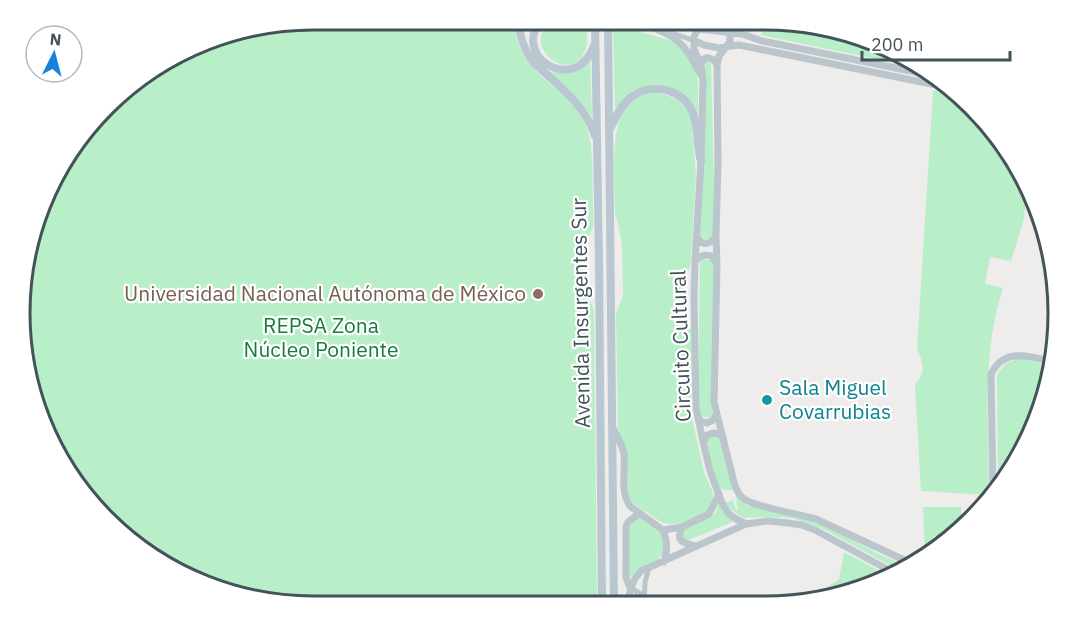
<svg xmlns="http://www.w3.org/2000/svg" width="1078" height="626" font-family="'IBM Plex Sans',sans-serif">
	<style>
		.green { fill: #b8efc8 }
		.lines { fill: none; stroke-linecap: round; stroke-linejoin: round }
		.minor { stroke: #bac5cc; stroke-width: 5 }
		.tertiary { stroke: #bac5cc; stroke-width: 7 }
		.secondary { stroke: #b9c7d1; stroke-width: 8 }
		.education-dot { fill: #8d6e63; stroke: #fff; stroke-width: 2 }
		.culture-dot { fill: #0f9aa8; stroke: #fff; stroke-width: 2 }
		.labels { text-anchor: middle; stroke-width: 4.5; stroke-linejoin: round; paint-order: stroke }
		.education-label { font-size: 21px; fill: #785e54; stroke: #fff; text-anchor: end }
		.street-label { font-size: 21px; fill: #44525a; stroke: #fff }
		.park-label { font-size: 21px; fill: #157b3e; stroke: #fff }
		.culture-label { font-size: 21px; fill: #0d838f; stroke: #fff; text-anchor: start }
		.rim { fill: none; stroke: #44525a; stroke-width: 3 }
	</style>
	<rect width="100%" height="100%" fill="#efecec"/>
	<path class="green" d="M313 20H514C517 83 573 81 588 131 594 154 592 180 593 204 593 211 594 220 593 227 591 234 585 240 584 248 583 254 583 278 584 285 586 293 591 302 594 310L597 606H293L219 591 150 557 80 492 42 425 20 332 30 237 69 150 135 80 219 35Z
		M557 20H569L587 23C587 32 588 43 585 51 568 89 514 39 557 20Z
		M716 20H785L860 35 929 70 770 37 761 35 764 27 758 24 757 26 750 24 748 30Z
		M613 25 673 41 686 53 695 67 698 84V117L690 101 671 88 654 86 634 90 615 109Z
		M590 61 592 117 583 105 548 71C564 76 577 74 590 61Z
		M711 61 715 231 713 237 706 240 700 235 705 62Z
		M933 90 955 96 1009 150 1025 189 1026 198 1024 219 1011 261 990 257 985 284 1003 288C981 355 989 427 989 495L921 491 915 384C927 374 923 362 917 349Z
		M652 92 666 95 679 100 689 111 692 128 696 175 691 256 690 266 682 292 680 320 692 330 691 414 704 472 713 493V502L707 511 697 517 678 524 663 523 629 501 626 489 623 441 618 428 616 314 623 295 622 246 618 222 615 215C615 186 607 116 634 98 639 94 646 93 652 92Z
		M700 259 712 260 716 267 712 414 710 417H704L700 414 698 406Z
		M1016 359H1025L1053 366V370L1009 476 998 490 997 375 1005 364Z
		M712 435 719 437 722 443 733 489 746 505 799 516 826 526 881 555 911 568 902 572 823 529 793 518 766 517 743 518 725 505V503L733 500 736 510H738L735 493 732 490C728 490 722 491 719 487 712 480 707 449 707 440Z
		M718 503 733 522 686 541 682 537V531L716 513Z
		M923 507H961V530L953 536H934V545H932V549L934 550 927 556 925 554Z
		M641 517 661 529 665 548 659 559 646 565 631 578 629 575 627 529 636 518Z
		M844 552 891 577 859 591 820 599 821 592 839 579Z"/>
	<g class="lines">
		<path class="minor" d="M612 20 660 30
			M655 20 700 29
			M669 32 695 41
			M630 587 644 596
			M636 606 637 592
			M644 606 645 582 649 568"/>
		<path class="tertiary" d="M658 30C682 39 689 52 700 74
			M730 33V42L719 56 717 65 718 163 716 235 717 266 714 402 735 486C737 490 740 496 743 498 753 507 800 514 816 519L915 565
			M695 41 704 45 719 48 739 45 946 87
			M701 65C704 54 713 57 717 65
			M697 236C702 247 711 245 716 235
			M695 261C700 255 705 254 712 256L716 263
			M698 417 701 421 707 423 713 420 716 414
			M612 426C617 435 622 444 624 454 626 470 619 494 631 507L663 530 682 527 709 514 719 494
			M704 442 706 436C713 432 716 432 722 436
			M993 496 991 374C1004 347 1030 356 1053 362
			M682 527C675 542 683 543 696 546
			M663 530C668 542 667 549 664 562
			M896 574 815 530 802 525 788 523 768 521 746 524 736 519 728 513 722 503 710 471 704 446 696 408 694 295 695 261 701 161 703 81 701 65 694 49V37L696 32 700 29 742 34 762 41 935 76
			M630 587 626 578V527L628 522 640 513
			M628 606C629 592 631 582 641 571L746 524"/>
		<path class="secondary" d="M519 20C519 36 524 50 534 63 558 85 585 104 595 136
			M541 20C511 57 575 96 594 46
			M595 20 599 262 602 606
			M608 20 614 606
			M693 20 719 26 730 33
			M611 127C616 117 620 107 629 99 648 82 681 87 692 111 699 126 696 145 701 161"/>
	</g>
	<circle class="education-dot" cx="538" cy="294" r="6"/>
	<circle class="culture-dot" cx="767" cy="400" r="6"/>
	<g class="labels">
		<g class="education-label">
			<text x="526" y="301">Universidad Nacional Autónoma de México</text>
		</g>
		<g class="street-label">
			<text transform="translate(581 313) rotate(-91)" y="7">Avenida Insurgentes Sur</text>
			<text transform="translate(681 346) rotate(-92)" y="7">Circuito Cultural</text>
		</g>
		<g class="park-label">
			<text x="321" y="333">REPSA Zona<tspan x="321" dy="24">Núcleo Poniente</tspan></text>
		</g>
		<g class="culture-label">
			<text x="779" y="395">Sala Miguel<tspan x="779" dy="24">Covarrubias</tspan></text>
		</g>
	</g>
	<path d="M0 0H1078V626H0ZM313 30H765A283 283 0 0 1 1048 313V313A283 283 0 0 1 765 596H313A283 283 0 0 1 30 313V313A283 283 0 0 1 313 30Z" fill="#fff" fill-rule="evenodd"/>
	<path class="rim" d="M313 30H765A283 283 0 0 1 1048 313V313A283 283 0 0 1 765 596H313A283 283 0 0 1 30 313V313A283 283 0 0 1 313 30Z"/>
	<g transform="translate(54 54) rotate(6)"><circle r="28" fill="#ffffff" stroke="#b4babd" stroke-width="1.5"/>
	<path d="M0-4.5L10 22L0 15L-10 22Z" fill="#1681df"/>
	<text y="-9" font-size="16" font-weight="bold" text-anchor="middle" fill="#44525a">N</text>
	</g>
	<path d="M862 51v9h148v-9" fill="none" stroke="#44525a" stroke-width="3"/>
	<text x="871" y="51" font-size="18" fill="#44525a" stroke="#ffffff" stroke-width="4.5" paint-order="stroke">200 m</text>
</svg>
